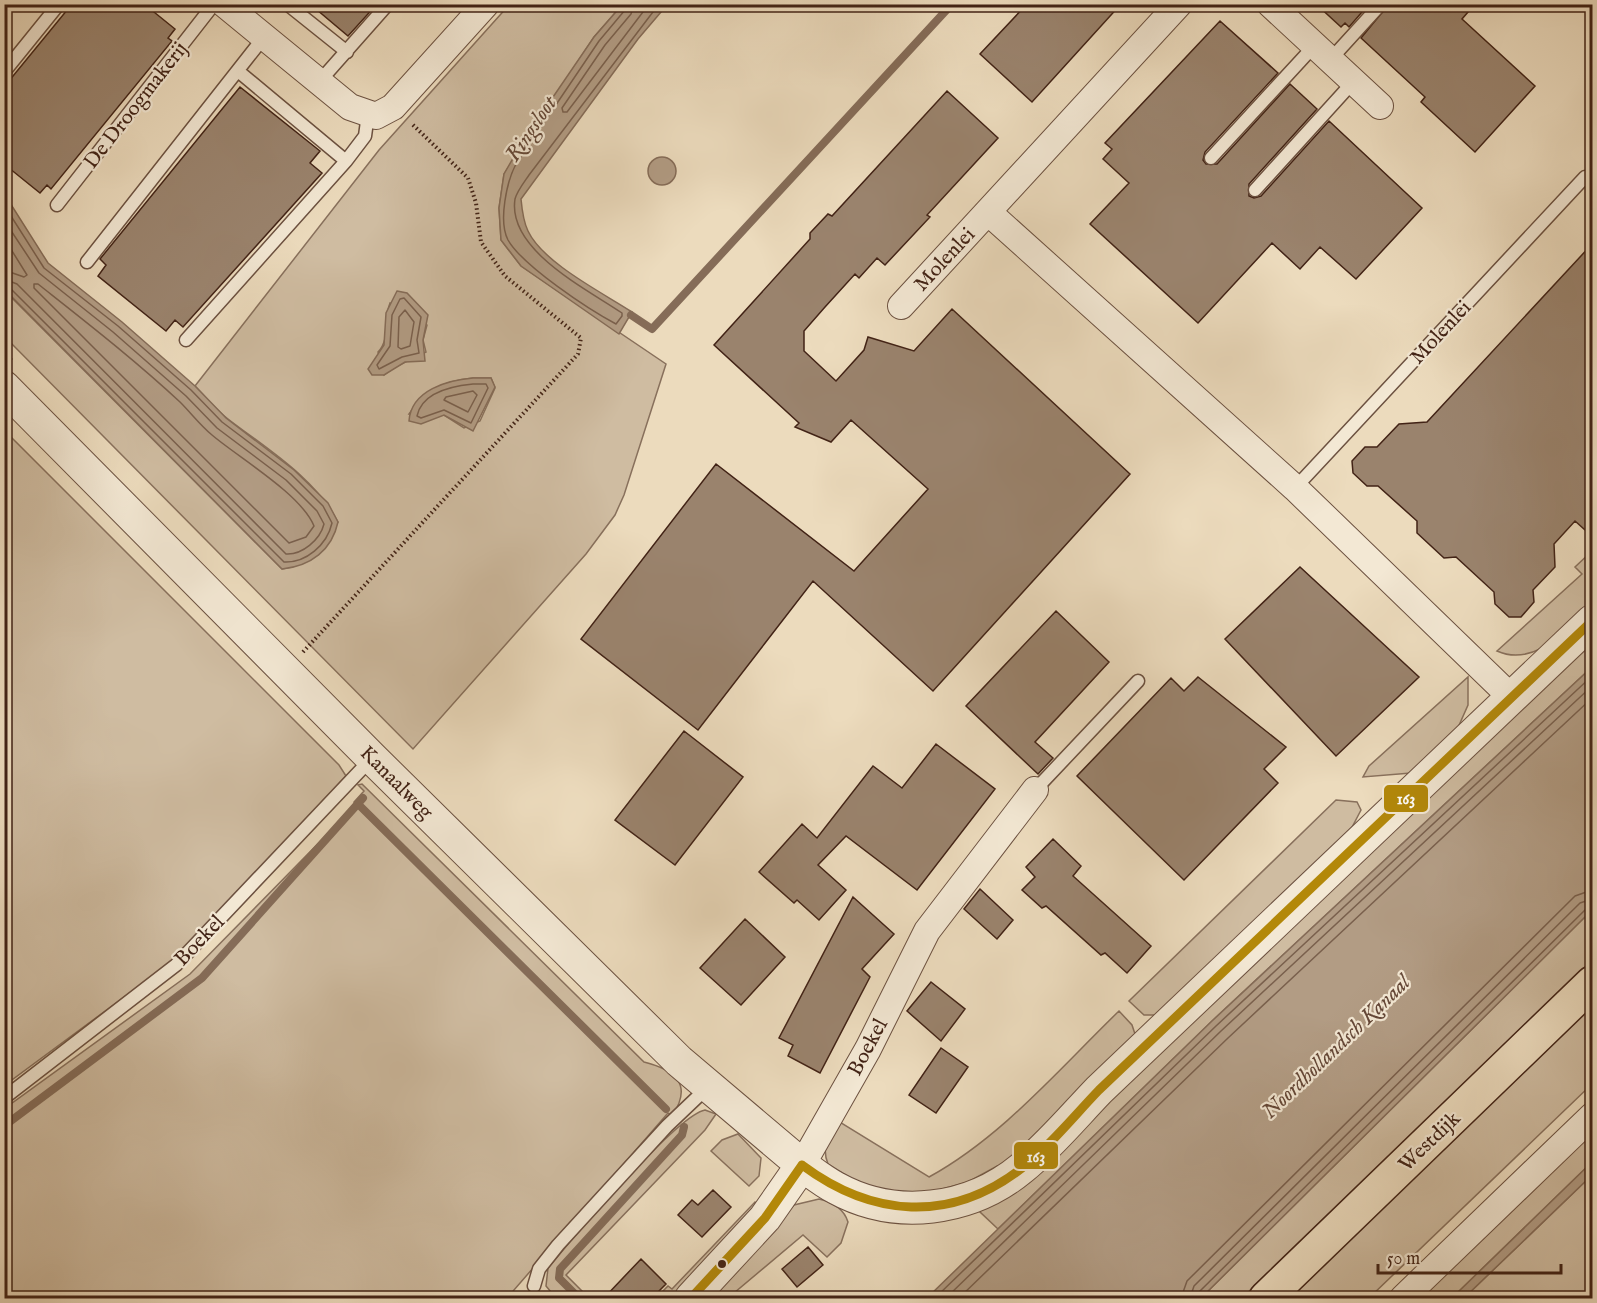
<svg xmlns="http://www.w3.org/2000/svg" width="1597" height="1303" font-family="'IM FELL English',serif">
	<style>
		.green { fill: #cfbca1; stroke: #88705c; stroke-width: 1.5; fill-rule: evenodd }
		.water { fill: #b29c84; stroke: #856c58; stroke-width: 1.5 }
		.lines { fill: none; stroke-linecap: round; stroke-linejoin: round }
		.shore { stroke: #7a604d; stroke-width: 1.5 }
		.stream { stroke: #856c58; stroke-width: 8 }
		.building { fill: #9a836d; stroke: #422316; stroke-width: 1.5 }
		.service-casing { stroke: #6c5140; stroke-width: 15 }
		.minor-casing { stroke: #6c5140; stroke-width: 28 }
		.tertiary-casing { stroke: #6c5140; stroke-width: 34 }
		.primary-casing { stroke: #422316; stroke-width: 36 }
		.path { stroke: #422316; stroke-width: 4; stroke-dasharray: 1.5 3; stroke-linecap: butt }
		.service { stroke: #f3e8d4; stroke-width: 12 }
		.minor { stroke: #f3e8d4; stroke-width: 26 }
		.tertiary { stroke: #f3e8d4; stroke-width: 32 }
		.primary { stroke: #ecdbbd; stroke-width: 33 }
		.bus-1-casing { stroke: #f3e8d4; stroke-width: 14 }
		.bus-1 { stroke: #b38809; stroke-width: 9 }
		.bus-dot { fill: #422316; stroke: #f3e8d4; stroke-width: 2 }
		.labels { text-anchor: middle; stroke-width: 4.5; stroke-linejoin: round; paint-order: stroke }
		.street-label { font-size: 21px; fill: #422316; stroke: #f3e8d4 }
		.water-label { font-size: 22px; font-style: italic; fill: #644737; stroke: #f3e8d4 }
		.line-badge { stroke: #f3e8d4; stroke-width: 2 }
		.badge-label { font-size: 16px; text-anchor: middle; font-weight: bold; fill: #fff }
	</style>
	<rect width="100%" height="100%" fill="#ecdbbd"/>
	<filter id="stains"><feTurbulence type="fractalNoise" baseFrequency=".00333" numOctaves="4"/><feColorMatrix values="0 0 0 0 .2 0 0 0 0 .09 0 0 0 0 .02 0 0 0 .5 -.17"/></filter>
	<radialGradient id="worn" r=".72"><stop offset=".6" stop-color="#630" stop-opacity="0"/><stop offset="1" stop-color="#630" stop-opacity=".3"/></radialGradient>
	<path class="green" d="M509 5H622L594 37 504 174 499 208 501 240 521 266 666 364 624 495 615 515 586 554 413 749 5 337 4 290 282 569C312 566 321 544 338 522 314 477 267 449 228 419 216 410 206 397 195 386L379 150ZM390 303 427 325 423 340 426 352 395 367 384 375 378 352C391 338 383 320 390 303ZM473 378H491L495 388 480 421 464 428 444 415 409 414C426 389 444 381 473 378Z
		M4 430 339 765 346 776 173 961 5 1085Z
		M1592 551V607C1566 629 1535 668 1497 651L1582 574 1575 567Z
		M1592 639V667L1212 1021 998 1229 979 1211 1029 1179Z
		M1468 677V705L1456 732 1411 773 1363 777 1369 766Z
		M362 784 644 1062C676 1070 693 1085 672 1116L668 1113 507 1298H5L4 1109 190 974 356 805 354 802 364 791 358 785Z
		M1336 800 1357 802 1361 810 1350 831 1160 1015H1144L1129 1001Z
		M1592 910V960L1242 1298H1201Z
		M1592 1003V1084L1369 1298H1288Z
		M1119 1011 1132 1025 1135 1034 1033 1140 999 1167 997 1166 968 1182 924 1194 868 1189 828 1164C821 1148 829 1134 835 1119L929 1177C1002 1137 1059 1069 1119 1011Z
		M705 1110 716 1114 705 1130 566 1275 589 1298H556L546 1286 548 1268C571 1240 677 1115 705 1110Z
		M1592 1131V1162L1452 1298H1418Z
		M738 1134 761 1158 759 1176 749 1186 711 1151 722 1140Z
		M1592 1175V1298H1464Z
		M819 1199C832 1202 844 1209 848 1222L841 1243 827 1257 803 1235 728 1298H709L794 1205Z
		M755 1202 758 1205 675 1298H656L668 1286 672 1289Z"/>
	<path class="water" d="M622 5H667L638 39 521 199C522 210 523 221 528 231 543 263 603 293 632 312L619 334 521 266 501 240 499 208 504 174 523 141 594 37Z
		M648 171a14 14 0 1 1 28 0a14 14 0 1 1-28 0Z
		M5 195 48 263 122 322 195 386 226 418 294 470 328 503 338 522C332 550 311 566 282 569L5 290Z
		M397 291 407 293 428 315 423 340 425 361 405 362 384 375H372L368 369 384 345 386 313Z
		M473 378H491L495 387 473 431 444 415 421 424 409 421C411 390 448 380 473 378Z
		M1592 667V910L1201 1298H927L1212 1021Z
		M1592 1162V1175L1464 1298H1452Z"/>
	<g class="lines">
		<path class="shore" d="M626 4 625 10 599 41 516 164C507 181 498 221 508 240 523 266 588 309 616 324L622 316V313C587 289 507 250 515 199 517 191 525 181 529 175L659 4
			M634 4 631 14 605 45 562 108 563 112H567L649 4
			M4 205 44 268 118 326 191 390 222 422 291 474 323 506 332 523C327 545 306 563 284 562L11 289 4 287
			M4 220 39 273 113 332 186 396 217 428 286 480 317 511 324 524C320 540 302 555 286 554L17 284 4 279
			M4 238 27 275 24 277 4 270
			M34 284H38C86 322 135 360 180 402 191 413 200 425 212 435 239 458 301 494 314 526L306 537 289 543 34 288Z
			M404 298 421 317 417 340 419 353 402 357 379 369 377 365 390 346 392 315 400 299Z
			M405 310 414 322 410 346 401 349 398 347 399 317Z
			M473 384H486L488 388 471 423 444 410 421 418 417 416C422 392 452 386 473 384Z
			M473 391 477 395 468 412 444 400 446 397Z
			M935 1298 1216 1026 1592 676
			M946 1298 1221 1031 1592 686
			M959 1298 1228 1038 1592 698
			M1181 1298 1187 1281 1575 896 1592 890
			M1190 1298 1194 1286 1580 903 1592 899
			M1197 1298 1199 1292 1586 909 1592 907"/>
		<path class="stream" d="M631 315 652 329 952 4
			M358 804 666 1109
			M4 1126 202 978 363 798
			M579 1298 559 1278 560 1269 682 1135 684 1127"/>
	</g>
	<path class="building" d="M72 4H144L175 29 168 38 172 41 51 189 47 185 40 193 4 164V87Z
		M310 4H377L348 36Z
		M1027 4H1121L1032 102 980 54Z
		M1316 4H1369L1349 27 1345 23 1341 27Z
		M1389 4H1475L1462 19 1535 86 1475 152 1421 102 1425 97 1361 38Z
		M1220 21 1278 73 1205 152 1203 160 1206 164H1217L1290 84 1317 109 1249 184V196L1254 198 1261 196 1329 121 1422 208 1356 279 1320 247 1300 269 1272 243 1198 323 1090 224 1129 183 1103 159 1112 149 1105 143Z
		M240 87 320 151 310 163 322 173 183 327 175 320 166 331 98 276 106 265 100 259Z
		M947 91 998 138 927 215 930 217 885 265 877 258 859 278 855 274 825 307 804 331V351L836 381 864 350 868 337 914 351 952 309 1130 474 933 691 813 581 698 730 581 639 716 464 854 571 928 489 851 420 831 442 795 427 799 423 714 345 810 239V233L828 214 832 216Z
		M1593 243V537L1575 521 1554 544 1555 567 1533 590 1534 602 1521 617H1509L1495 604 1494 592 1456 557 1444 558 1417 533V521L1378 486H1367L1353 473 1352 461 1365 447H1377L1399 424 1427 422Z
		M1300 567 1419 677 1336 756 1225 639Z
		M1056 611 1109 662 1035 742 1053 758 1038 774 966 706Z
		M1198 677 1286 747 1264 769 1278 783 1184 880 1077 776 1171 678 1184 691Z
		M684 731 743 777 675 865 615 820Z
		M936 744 995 789 917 890 846 836 818 865 846 890 819 920 797 900 794 903 759 872 802 824 817 838 873 766 902 788Z
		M1053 839 1081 866 1073 876 1151 946 1127 973 1105 953 1101 955 1046 906 1042 908 1022 890 1035 877 1026 867Z
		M980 889 1013 920 997 939 964 909Z
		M853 897 894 934 862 969 870 977 820 1073 788 1056 793 1045 779 1038Z
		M745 919 785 957 741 1005 700 968Z
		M931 982 965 1009 941 1041 907 1011Z
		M941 1048 968 1067 936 1113 909 1095Z
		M713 1190 731 1207 702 1237 678 1215 692 1200 698 1205Z
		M808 1247 823 1265 797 1287 782 1269Z
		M641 1259 666 1284 651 1299H603Z"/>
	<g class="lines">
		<defs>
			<path id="service" d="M287 4 347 52
				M1330 60 1381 4
				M238 71 346 161
				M4 72 59 4
				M319 82 388 4
				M1211 158 1315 45
				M1255 190 1354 81
				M57 205 214 4
				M87 262 264 37
				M186 340 346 161 365 136 368 114
				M1295 488 1585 177
				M1035 790 1138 681
				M4 1098 176 965 372 758
				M534 1286 539 1269 558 1245 667 1126 708 1087"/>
			<path id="minor" d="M224 4 350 107 376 116 393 107 486 4
				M1270 4 1380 106
				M988 212 1295 488 1510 696
				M901 306 1179 4
				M802 1165 868 1049 927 931 1035 790
				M1403 1298 1592 1116"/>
			<path id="tertiary" d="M4 387 372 758 679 1061 802 1165C813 1173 824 1182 836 1188 896 1221 970 1211 1022 1168 1050 1145 1074 1116 1099 1090L1592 621
				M691 1298 765 1218 802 1165"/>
			<path id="primary" d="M1266 1298 1592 983"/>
		</defs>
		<use href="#service" class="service-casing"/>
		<use href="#minor" class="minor-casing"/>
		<use href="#tertiary" class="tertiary-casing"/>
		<use href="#primary" class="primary-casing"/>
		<path class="path" d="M4 353 12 361
			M303 652 578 354 581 338 505 276 481 242 476 203 468 178 411 123"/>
		<use href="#service" class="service"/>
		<use href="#minor" class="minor"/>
		<use href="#tertiary" class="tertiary"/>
		<use href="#primary" class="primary"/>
		<defs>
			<path id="bus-1" d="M802 1165C872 1217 950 1224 1022 1168 1050 1146 1074 1116 1099 1090L1592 621
				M691 1298 765 1218 802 1165"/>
		</defs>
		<use href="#bus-1" class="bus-1-casing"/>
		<use href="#bus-1" class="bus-1"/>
	</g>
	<circle class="bus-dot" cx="722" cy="1264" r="5"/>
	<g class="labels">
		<g class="street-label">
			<text transform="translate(135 105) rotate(-52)" y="7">De Droogmakerij</text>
			<text transform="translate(944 259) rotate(-47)" y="7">Molenlei</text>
			<text transform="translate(1440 332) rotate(-47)" y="7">Molenlei</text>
			<text transform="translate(397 782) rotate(45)" y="7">Kanaalweg</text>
			<text transform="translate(199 940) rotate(-46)" y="7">Boekel</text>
			<text transform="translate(867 1047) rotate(-62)" y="7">Boekel</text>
			<text transform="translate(1429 1141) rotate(-44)" y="7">Westdijk</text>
		</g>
		<g class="water-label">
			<text transform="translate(530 128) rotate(-56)" y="8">Ringsloot</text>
			<text transform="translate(1335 1046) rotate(-44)" y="8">Noordhollandsch Kanaal</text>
		</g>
	</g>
	<g class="line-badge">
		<rect x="1383" y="784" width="46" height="29" rx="6" fill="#b38809"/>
		<rect x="1013" y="1141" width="46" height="29" rx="6" fill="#b38809"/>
	</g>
	<g class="badge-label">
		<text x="1406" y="804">163</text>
		<text x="1036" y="1162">163</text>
	</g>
	<rect width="1597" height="1303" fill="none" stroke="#ecdbbd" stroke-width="24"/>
	<rect x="6" y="6" width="1585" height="1291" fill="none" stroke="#422316" stroke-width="3"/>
	<rect x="12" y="12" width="1573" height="1279" fill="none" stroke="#422316" stroke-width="1.5"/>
	<path d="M1378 1264v9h183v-9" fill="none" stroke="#422316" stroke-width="3"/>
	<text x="1387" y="1264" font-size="18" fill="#422316" stroke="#f3e8d4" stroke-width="4.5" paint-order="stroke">50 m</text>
	<rect width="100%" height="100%" filter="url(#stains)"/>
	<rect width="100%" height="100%" fill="url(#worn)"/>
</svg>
